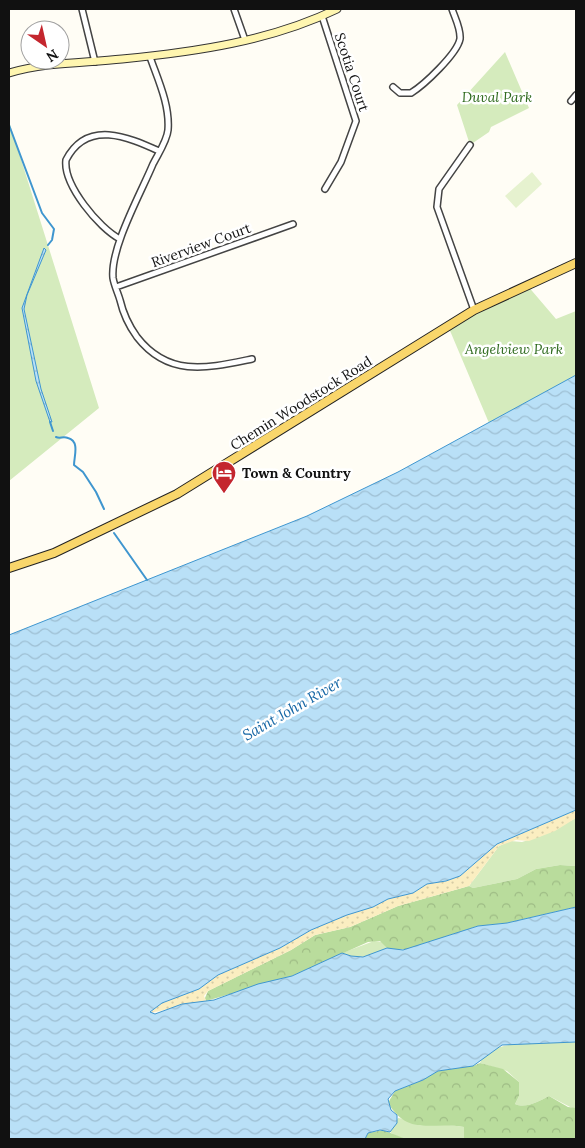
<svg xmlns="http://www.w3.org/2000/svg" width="585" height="1148" font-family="Lora,serif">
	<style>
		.green { fill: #d5ebbd }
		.forest { fill: url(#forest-crowns) }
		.sand { fill: url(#sand-dots) }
		.pitch { fill: #e6f2cf }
		.water { fill: url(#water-waves); stroke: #3f96cf }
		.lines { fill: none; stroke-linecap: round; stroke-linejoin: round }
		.stream { stroke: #3f96cf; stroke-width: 2 }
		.street-casing { stroke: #444; stroke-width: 8 }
		.secondary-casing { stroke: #333; stroke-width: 9 }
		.primary-casing { stroke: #222; stroke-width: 10 }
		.street { stroke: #fff; stroke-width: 5 }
		.secondary { stroke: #fff6b0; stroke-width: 7 }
		.primary { stroke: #f9d66b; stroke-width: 8 }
		.labels { text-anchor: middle; stroke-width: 5; stroke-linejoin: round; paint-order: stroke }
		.street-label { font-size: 14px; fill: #111; stroke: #fff }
		.park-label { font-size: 14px; font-style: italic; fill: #2f6b1f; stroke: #fff }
		.poi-label { font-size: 14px; font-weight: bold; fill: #111; stroke: #fff; text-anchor: start }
		.water-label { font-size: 15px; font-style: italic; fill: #1768a6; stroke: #fff }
	</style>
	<defs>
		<pattern id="forest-crowns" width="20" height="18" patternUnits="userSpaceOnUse" patternTransform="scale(1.25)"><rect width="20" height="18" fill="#b9dc9c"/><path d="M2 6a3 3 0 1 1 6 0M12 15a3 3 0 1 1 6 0" fill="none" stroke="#9ebc85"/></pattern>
		<pattern id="sand-dots" width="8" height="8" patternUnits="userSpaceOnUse" patternTransform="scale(1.25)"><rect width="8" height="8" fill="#fbeec1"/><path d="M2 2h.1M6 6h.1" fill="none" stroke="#d6cba5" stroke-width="1.8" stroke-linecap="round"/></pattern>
		<pattern id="water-waves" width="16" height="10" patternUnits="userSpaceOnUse" patternTransform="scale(1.25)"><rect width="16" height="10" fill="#b9e0f7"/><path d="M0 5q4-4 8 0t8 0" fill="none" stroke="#9ebfd3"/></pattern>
	</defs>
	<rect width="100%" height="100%" fill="#fffdf5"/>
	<path class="green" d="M505 52 529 108 491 127 489 132 470 145 457 105Z
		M9 121 99 408 9 481Z
		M527 285 556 319 576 311V375L489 423 448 326Z
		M576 818V866L560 865 536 869 517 879 473 888 469 886 499 846 510 841 522 842 541 836Z
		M374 941 383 942 387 948C373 956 358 961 342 953Z
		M576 1042V1108L574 1109 549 1096C539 1101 526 1109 515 1104L519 1096V1082L507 1071 480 1063C489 1036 553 1044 576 1042Z
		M398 1118 464 1127V1139C443 1139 408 1146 390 1132Z"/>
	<path class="forest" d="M560 865 576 866V907L507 923 478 926 408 949 389 950 380 941 368 942 292 976 206 1001 205 998 208 991 291 950 315 935 350 927 398 906 469 886 473 888 517 879 536 869Z
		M480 1063 503 1069 519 1082V1096L515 1104C526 1109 539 1101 549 1096L568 1107 576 1108V1139H464V1127C431 1121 409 1137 388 1103L395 1091 423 1080 435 1072 451 1068 473 1066Z
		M383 1130 406 1139H365L368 1133Z"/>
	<path class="sand" d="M576 810V818L555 831 529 841 516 840 499 846 469 886 398 906 350 927 315 935 291 950 208 991 204 996 206 1001 150 1013 162 1003 199 989 218 975 280 948 311 930 347 915 373 907 388 899 413 893 427 884 446 881 460 876 497 844Z"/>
	<path class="pitch" d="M532 172 542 184 516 208 505 196Z"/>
	<path class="water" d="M44 248 46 250 27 295 24 309 41 389 52 422H50L36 381 22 308Z
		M576 375V810L497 844 460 876 446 881 427 884 413 893 388 899 373 907 347 915 311 930 280 948 218 975 199 989 162 1003 150 1012 155 1014 182 1004 214 1000 258 984 292 976 342 953 351 956 363 957 387 948 403 950 478 926 507 923 576 907V1042L502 1045 473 1066 438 1071 423 1080 395 1091 388 1099 391 1110 397 1115V1123L390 1132 380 1130 368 1133 365 1139H9V635L307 516 398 472Z"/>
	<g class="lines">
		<path class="stream" d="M9 125 42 213 54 229 52 240 48 245
			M50 422 53 431
			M56 437C60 439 63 436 68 438 80 441 74 457 74 465L83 472 96 492 104 509
			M114 533 147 580"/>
		<defs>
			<path id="street" d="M82 9 95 62
				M234 9 245 40
				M322 16 356 121 341 162 325 189
				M150 57C158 80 170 105 168 130 167 141 158 154 153 164 141 193 110 248 113 278 114 285 118 293 120 300 123 313 129 326 137 337 169 378 208 368 252 359
				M393 87 400 93H411C424 85 457 54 460 39 461 29 455 18 452 9
				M571 101 576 95
				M470 145 439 189 437 207 474 310
				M120 239C99 228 63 185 66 160 87 119 128 137 159 151
				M116 287 293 224"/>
			<path id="secondary" d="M9 73C45 62 85 63 122 59 195 52 271 41 337 9"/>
			<path id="primary" d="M9 568 54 553 177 494 474 310 576 263"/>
		</defs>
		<use href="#street" class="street-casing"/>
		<use href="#secondary" class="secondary-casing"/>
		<use href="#primary" class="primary-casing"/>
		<use href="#street" class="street"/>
		<use href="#secondary" class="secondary"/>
		<use href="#primary" class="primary"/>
	</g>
	<defs>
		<symbol id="hotel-pin" viewBox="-11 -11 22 30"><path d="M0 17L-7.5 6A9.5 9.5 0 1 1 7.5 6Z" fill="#c4262e" stroke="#fff"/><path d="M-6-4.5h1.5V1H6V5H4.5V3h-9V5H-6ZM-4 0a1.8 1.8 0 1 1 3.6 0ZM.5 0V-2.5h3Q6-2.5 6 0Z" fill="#fff"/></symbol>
	</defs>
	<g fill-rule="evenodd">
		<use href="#hotel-pin" x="210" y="459" width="28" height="38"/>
	</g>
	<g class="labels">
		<g class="street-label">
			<text transform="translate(352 72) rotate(72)" y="5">Scotia Court</text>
			<text transform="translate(201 245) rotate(-20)" y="5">Riverview Court</text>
			<text transform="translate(301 403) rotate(-32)" y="5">Chemin Woodstock Road</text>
		</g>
		<g class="park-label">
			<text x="497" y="102">Duval Park</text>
			<text x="514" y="354">Angelview Park</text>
		</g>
		<g class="poi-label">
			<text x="242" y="478">Town &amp; Country</text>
		</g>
		<g class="water-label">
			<text transform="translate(292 709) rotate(-30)" y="5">Saint John River</text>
		</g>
	</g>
	<rect width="585" height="1148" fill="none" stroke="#111111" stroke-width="20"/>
	<g transform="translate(45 45) rotate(146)"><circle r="24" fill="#ffffff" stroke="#a0a0a0"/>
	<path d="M0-4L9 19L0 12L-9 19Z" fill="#c4262e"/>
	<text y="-8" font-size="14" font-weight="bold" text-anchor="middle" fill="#111111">N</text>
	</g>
</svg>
